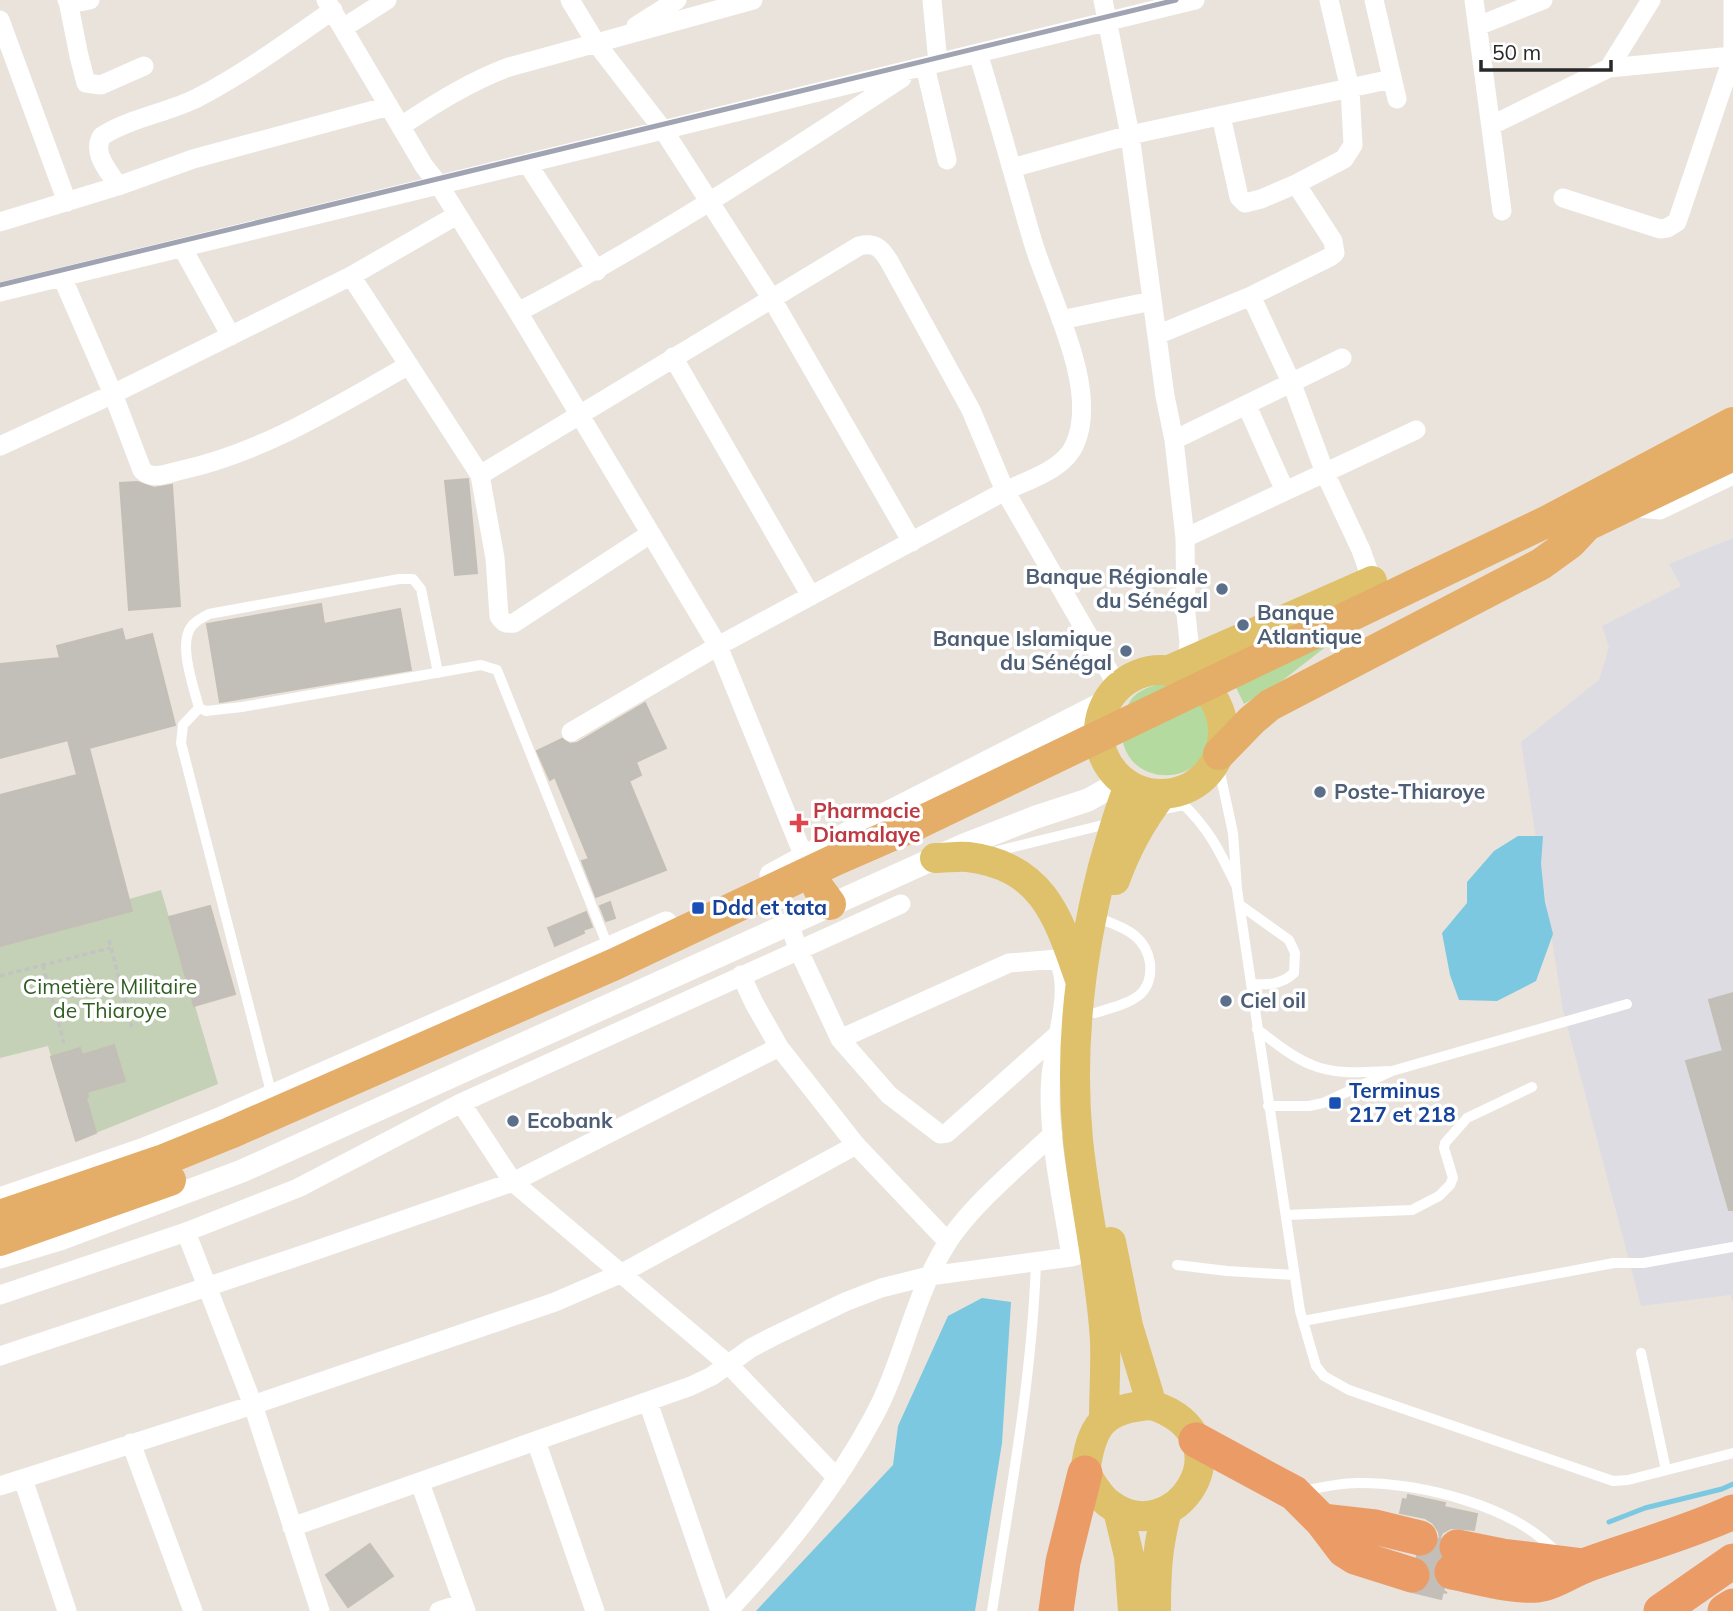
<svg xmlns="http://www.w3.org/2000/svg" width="1733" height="1611" font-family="Mulish,sans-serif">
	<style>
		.industrial { fill: #dedce3 }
		.green { fill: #b5da9f }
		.cemetery { fill: #c4d1b6 }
		.water { fill: #7bc8e0 }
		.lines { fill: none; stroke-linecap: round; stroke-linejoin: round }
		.stream { stroke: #7bc8e0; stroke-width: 5 }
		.building { fill: #c2beb8; stroke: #c4bfb6; stroke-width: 2 }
		.motorway-tunnel { stroke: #c3beb8; stroke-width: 35; stroke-dasharray: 35 18; stroke-linecap: butt }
		.path { stroke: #c3c3c3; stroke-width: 3.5; stroke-dasharray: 5 3.5; stroke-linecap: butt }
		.service { stroke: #fff; stroke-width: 10 }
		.minor { stroke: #fff; stroke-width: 19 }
		.tertiary { stroke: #fff; stroke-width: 23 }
		.primary { stroke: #dfc06b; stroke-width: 30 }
		.trunk { stroke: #e5ae68; stroke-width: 32 }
		.motorway { stroke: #eb9b66; stroke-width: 35 }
		.rail { stroke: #a0a3b1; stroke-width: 5 }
		.service-dot { fill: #5c6f8a; stroke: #fff; stroke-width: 2.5 }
		.health-dot { fill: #e0444e; stroke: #fff; stroke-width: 2.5 }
		.transit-dot { fill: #1a4fb4; stroke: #fff; stroke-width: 2.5 }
		.labels { text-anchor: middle; stroke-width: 7; stroke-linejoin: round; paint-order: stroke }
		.service-label { font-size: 21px; font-weight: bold; fill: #4e5e75; stroke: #fff; text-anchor: start }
		.health-label { font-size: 21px; font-weight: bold; fill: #be3a42; stroke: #fff; text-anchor: start }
		.transit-label { font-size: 21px; font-weight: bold; fill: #164399; stroke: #fff; text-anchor: start }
		.park-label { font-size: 21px; fill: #305d22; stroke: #fff }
	</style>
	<rect width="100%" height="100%" fill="#e9e3dc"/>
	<path class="industrial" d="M1733 538V1303L1730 1295 1641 1306 1563 1010 1521 742 1599 680 1609 647 1602 626 1681 586 1669 564Z"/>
	<path class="green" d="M1332 642 1283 680 1244 704 1228 671 1270 653Z
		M1163 683C1172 685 1182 687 1189 690 1211 700 1216 740 1203 757 1182 786 1131 780 1123 742 1122 737 1124 730 1124 725 1126 697 1136 690 1163 683Z"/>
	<path class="cemetery" d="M161 890 218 1084 76 1141 48 1046 0 1058V946L132 912 129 899Z"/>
	<path class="water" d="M1518 836H1543L1541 864 1545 902 1553 934 1536 981 1497 1001 1459 1000 1450 975 1442 933 1467 903V882L1494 851Z
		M982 1298 1011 1302 1002 1443 975 1611H756L893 1465 898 1426 948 1316Z"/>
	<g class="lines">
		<path class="stream" d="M1609 1522 1645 1508 1722 1489 1733 1484"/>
	</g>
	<path class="building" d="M468 479 477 573 455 575 445 481Z
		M137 482 154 488 172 485 180 606 129 610 120 483Z
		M321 604 324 624 400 609 411 670 220 702 207 624Z
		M122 629 125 641 152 634 175 725 89 748 132 911 0 946V795L77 775 68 740 0 758V664L60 658 57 646Z
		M645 703 666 748 636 762 641 775 629 781 666 870 596 897 582 861 589 859 555 777 550 780 537 751 562 739 570 744 577 743Z
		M610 902 615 918 606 921 600 906Z
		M210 906 235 994 194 1006 169 917Z
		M586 912 592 927 583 930 584 933 555 946 548 928Z
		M1733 993V1210H1729L1686 1061 1723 1051 1709 1000Z
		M114 1045 125 1081 87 1092 88 1097 86 1098 96 1133 76 1141 51 1057 80 1048 82 1055Z
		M1408 1495 1445 1503 1444 1507 1477 1514 1474 1530 1451 1528 1442 1533 1440 1538 1439 1532 1433 1523 1425 1518 1400 1513 1403 1499 1407 1500Z
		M370 1544 393 1576 348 1607 326 1575Z
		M1437 1547 1440 1557 1432 1567 1433 1578 1438 1587 1447 1593 1427 1588 1431 1580 1432 1571 1427 1562 1421 1558 1434 1552Z"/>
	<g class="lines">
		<path class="motorway-tunnel" d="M1417 1551 1455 1559
			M1412 1575 1449 1584"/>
		<path class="path" d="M109 940 132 1028
			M43 965 64 1043
			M0 976 110 948"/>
		<path class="service" d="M199 708 206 711 242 707 481 665 497 670 609 949
			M199 708C194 688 178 645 191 627 195 621 203 617 209 614L399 579H413L421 589 438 673
			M199 708 183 725 181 743 272 1096
			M1217 759 1233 833 1237 889 1300 1311 1316 1366 1324 1376 1349 1390 1613 1481 1628 1480 1733 1453
			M1181 802C1210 830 1219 850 1236 885
			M1159 810 1184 805
			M989 853 1111 823
			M1240 905 1289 940 1295 953 1294 973C1281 985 1267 985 1251 984
			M1095 1013C1110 1008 1135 1003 1144 990 1150 982 1151 972 1150 963 1146 938 1128 929 1106 921
			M1257 1029C1274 1042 1292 1057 1312 1065 1335 1075 1364 1072 1388 1071
			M1268 1106H1309L1323 1103 1392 1071 1627 1004
			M1286 1215 1412 1210 1439 1196 1450 1185 1453 1178 1444 1148 1445 1143 1467 1118 1532 1087
			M1177 1265 1227 1271 1293 1275
			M1303 1321 1614 1263H1643L1733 1247
			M1641 1353 1666 1470
			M1304 1491C1322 1487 1339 1483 1358 1483 1420 1483 1515 1505 1558 1554
			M992 1611C1010 1495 1032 1380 1036 1262"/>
		<path class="minor" d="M67 0 74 3 90 0
			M326 0 424 166 439 185 518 312 718 646 809 869
			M570 0 596 43 664 131 772 299 912 542
			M932 0 938 63
			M1103 0 1130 135 1165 396 1174 440 1185 538 1186 614 1189 642 1186 671
			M1374 0 1397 99
			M1474 0 1502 211
			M1733 0V48
			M68 1 79 56 86 83 101 85 144 66
			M0 20 67 202
			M636 26 677 0
			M1478 26 1543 0
			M343 28 387 0
			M925 66 947 160
			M1609 68 1651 0
			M1221 116 1239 197 1245 203 1261 199 1296 184 1344 159 1353 145 1350 89 1329 0
			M1492 125 1609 68 1733 56
			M401 126C436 103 469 82 509 67L753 0
			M527 163 597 271
			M1012 168 1130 135 1392 79
			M118 186C109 171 91 153 102 136 130 118 167 113 197 98 245 73 289 41 333 10
			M1563 198 1660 229 1667 228 1677 222 1733 56
			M0 222 118 186 193 159 389 106
			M183 249 231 336
			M351 276 457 215
			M62 277 113 394 142 470C152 481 168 473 182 470 264 452 336 406 409 365
			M0 292 1195 0
			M1251 296 1292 384 1325 473 1361 550 1372 581
			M518 312C652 242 776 160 902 78
			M1061 320 1152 301
			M1157 335 1251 296 1330 257 1335 253 1333 241 1296 184
			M673 357 811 596
			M1247 406 1285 491
			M1174 440 1342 358
			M0 446 113 394 351 276 480 475 495 558 499 616C503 623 506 624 514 623L650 534
			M480 475 859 246C875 242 881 248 889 261L971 410 1005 491 1118 687
			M1629 507 1660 510 1733 475
			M1185 538 1416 430
			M571 732 718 646 1005 491C1028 480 1065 469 1075 444 1100 387 1048 295 1032 239 1014 177 997 115 978 53
			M789 923 798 949 840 1039 889 1095 940 1134 947 1133 1057 1035
			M741 975 754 1003 779 1047 856 1145 948 1242
			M840 1039 1009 963 1057 959C1075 985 1054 1045 1051 1075 1046 1131 1063 1202 1071 1257
			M461 1103 513 1182 729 1365 837 1478
			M186 1232 253 1405 320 1611
			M0 1295 186 1232 298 1188 461 1103 901 904
			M0 1356 308 1253 513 1182 779 1047
			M648 1402 720 1611
			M536 1441 595 1611
			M131 1443 193 1611
			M23 1479 67 1611
			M420 1483 466 1611
			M0 1486 253 1405 555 1302 622 1273 856 1145
			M292 1527 691 1386 712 1376 751 1348 772 1337 845 1302 881 1288 929 1276 1071 1257 1093 1251
			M439 1611 463 1603
			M728 1611C784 1551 835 1489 874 1416 903 1362 913 1298 946 1245 969 1207 1020 1165 1053 1134"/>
		<path class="tertiary" d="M771 875 846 834 1107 701
			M0 1199 147 1148 217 1120 666 923
			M0 1257 60 1239 242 1171 964 845 1036 817 1088 800 1122 781"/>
		<path class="primary" d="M1099 732a62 62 0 1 1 124 0a62 62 0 1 1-124 0Z
			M1167 671 1372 581
			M935 858C946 858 957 856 968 857 1042 866 1058 916 1079 977
			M1115 880C1126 849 1142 820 1162 794
			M1111 1242 1128 1326 1152 1405
			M1152 1405C1252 1438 1173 1555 1108 1503 1098 1495 1092 1483 1085 1473 1091 1426 1102 1408 1152 1405Z
			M1104 1420C1104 1394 1106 1367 1105 1340 1101 1273 1085 1207 1078 1140 1069 1047 1080 957 1103 867 1111 839 1118 812 1129 786
			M1118 1510 1129 1556 1133 1611
			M1156 1611C1156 1572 1157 1548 1167 1510"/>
		<path class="trunk" d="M1564 536 1733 455
			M1219 754 1252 720 1270 705 1541 564 1570 543 1586 526
			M819 889 830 904
			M0 1216 161 1161 230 1133 615 964 837 859 908 828 1550 520 1733 423
			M0 1240 170 1180"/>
		<path class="motorway" d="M1196 1440 1294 1493 1322 1521 1344 1550 1355 1557 1412 1575
			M1322 1521 1375 1527 1420 1538
			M1457 1547 1502 1556 1584 1566
			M1452 1572C1479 1577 1509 1587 1537 1585 1554 1583 1570 1571 1586 1565 1635 1547 1685 1534 1733 1512
			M1056 1611 1063 1562 1085 1473
			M1661 1611 1733 1561
			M1725 1611 1733 1606"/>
		<path class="rail" d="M0 285 1176 0"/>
	</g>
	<g class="service-dot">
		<circle cx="1222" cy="589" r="7"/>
		<circle cx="1243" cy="625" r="7"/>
		<circle cx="1126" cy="651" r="7"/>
		<circle cx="1320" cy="792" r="7"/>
		<circle cx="1226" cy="1001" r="7"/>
		<circle cx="513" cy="1121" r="7"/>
	</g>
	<path class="health-dot" d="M795.5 812.5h7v7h7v7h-7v7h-7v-7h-7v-7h7z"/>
	<g class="transit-dot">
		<rect x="691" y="901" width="14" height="14" rx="3.5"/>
		<rect x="1328" y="1096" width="14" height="14" rx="3.5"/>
	</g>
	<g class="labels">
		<g class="service-label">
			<text x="1208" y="584" text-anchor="end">Banque Régionale<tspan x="1208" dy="24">du Sénégal</tspan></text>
			<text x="1257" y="620">Banque<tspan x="1257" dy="24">Atlantique</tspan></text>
			<text x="1112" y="646" text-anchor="end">Banque Islamique<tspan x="1112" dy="24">du Sénégal</tspan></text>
			<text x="1334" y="799">Poste-Thiaroye</text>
			<text x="1240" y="1008">Ciel oil</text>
			<text x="527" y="1128">Ecobank</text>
		</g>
		<g class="health-label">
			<text x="813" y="818">Pharmacie<tspan x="813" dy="24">Diamalaye</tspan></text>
		</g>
		<g class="transit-label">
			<text x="712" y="915">Ddd et tata</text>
			<text x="1349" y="1098">Terminus<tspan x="1349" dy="24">217 et 218</tspan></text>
		</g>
		<g class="park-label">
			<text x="110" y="994">Cimetière Militaire<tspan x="110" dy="24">de Thiaroye</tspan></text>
		</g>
	</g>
	<path d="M1481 60v10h130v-10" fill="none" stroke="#292929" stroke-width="3.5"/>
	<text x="1492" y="60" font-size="21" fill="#292929" stroke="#ffffff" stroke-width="5" paint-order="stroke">50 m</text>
</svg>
